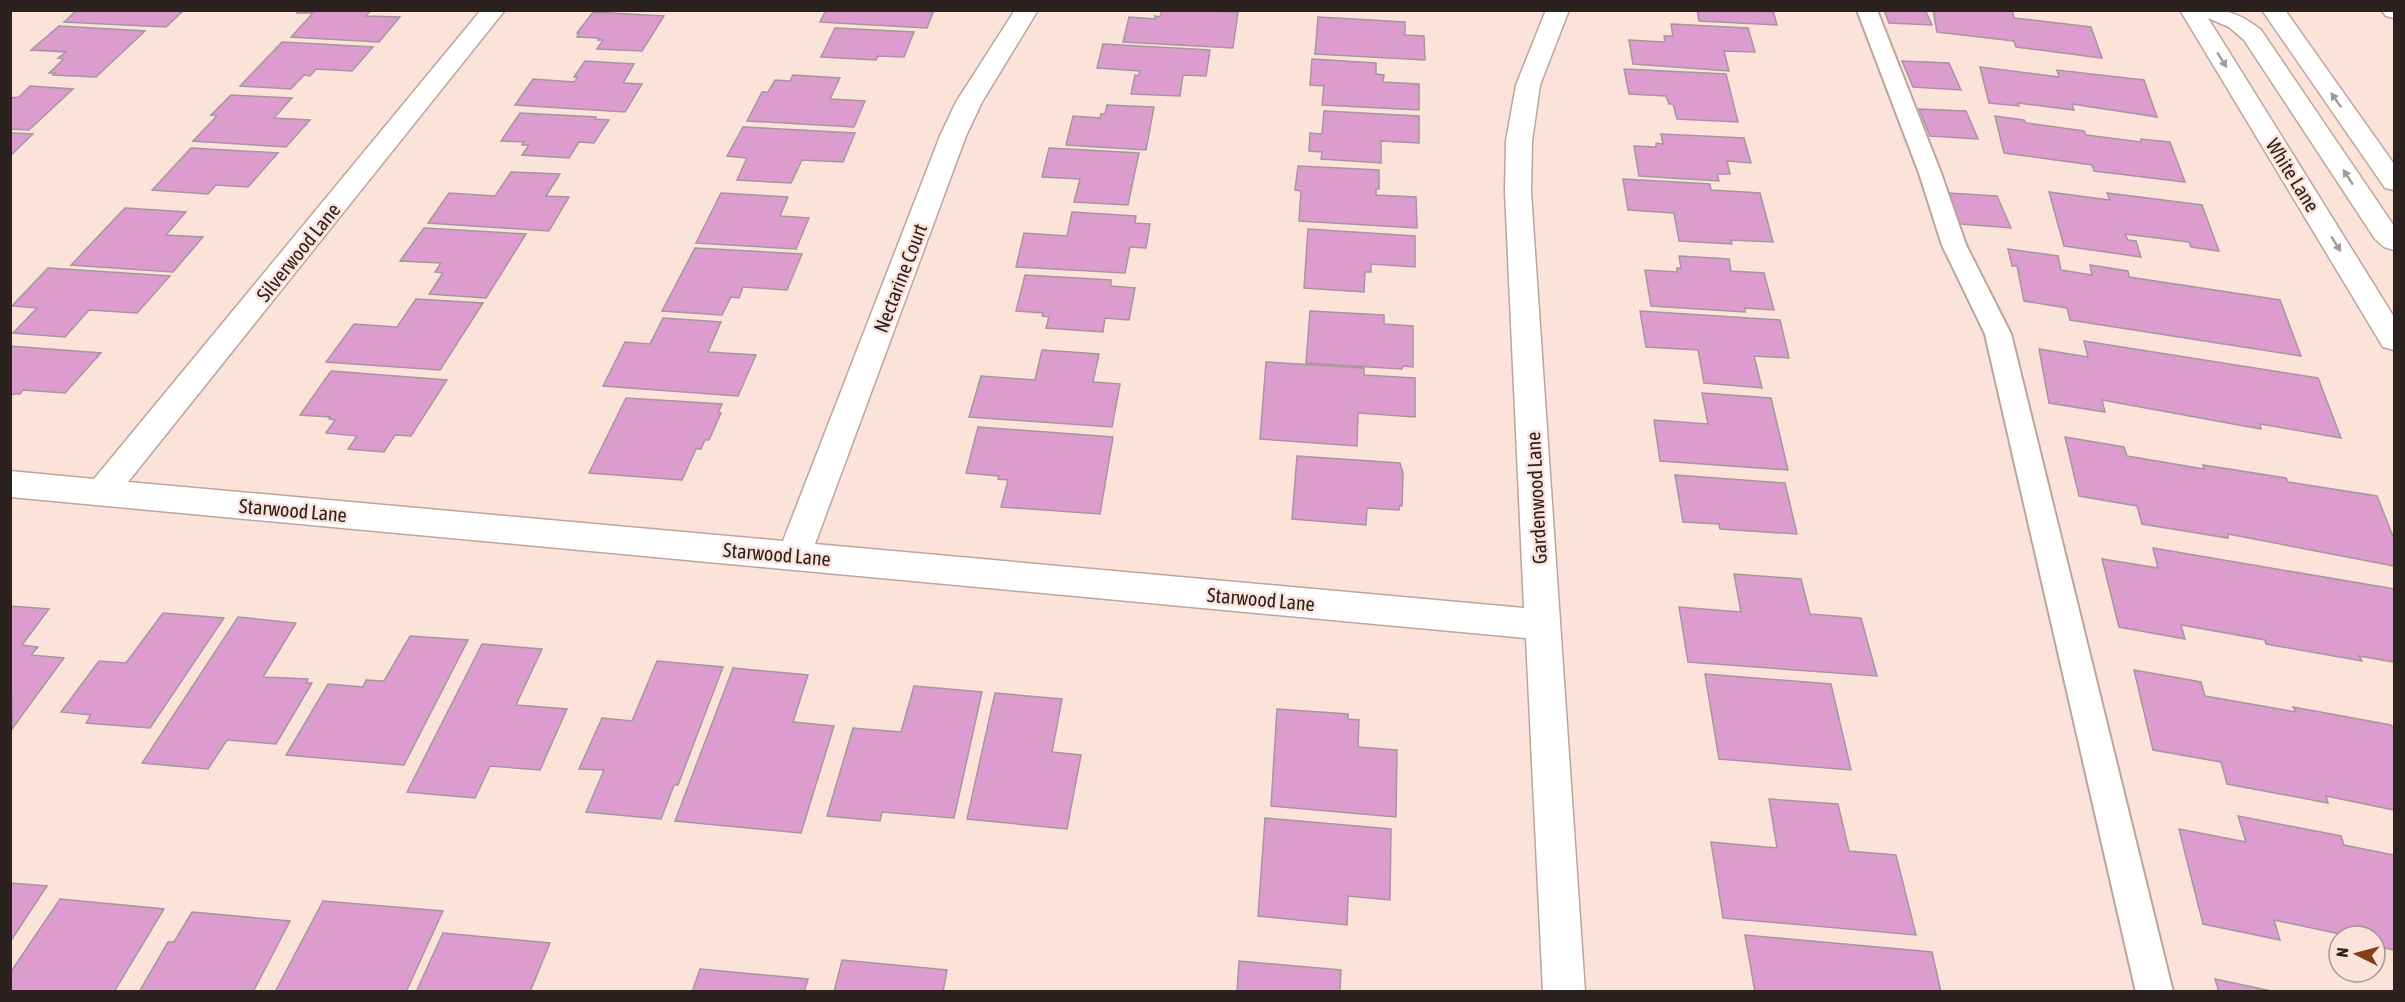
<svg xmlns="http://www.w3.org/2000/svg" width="2405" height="1002" viewBox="0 0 2405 1002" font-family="'Asap Condensed',sans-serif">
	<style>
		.building { fill: #dc9dce; stroke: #a795a2; stroke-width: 1.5 }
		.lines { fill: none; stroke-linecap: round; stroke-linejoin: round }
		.service-casing { stroke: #bca59d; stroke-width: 4 }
		.minor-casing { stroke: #bca59d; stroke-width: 3 }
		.secondary-casing { stroke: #bca59d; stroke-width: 3 }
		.service { fill: #fff; fill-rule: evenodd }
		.minor { fill: #fff; fill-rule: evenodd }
		.secondary { fill: #fff; fill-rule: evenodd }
		.oneway { fill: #a09c9a }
		.labels { text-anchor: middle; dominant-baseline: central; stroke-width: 5; stroke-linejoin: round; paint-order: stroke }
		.street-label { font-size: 20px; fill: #2b221f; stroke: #fbe3da }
	</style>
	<rect width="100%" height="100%" fill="#fbe3da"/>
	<g class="building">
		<polygon points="77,10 184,10 166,27 64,22"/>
		<polygon points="299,10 371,10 366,16 400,17 379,42 291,37 313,13 297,13"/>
		<polygon points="826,10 934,10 927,28 820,22"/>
		<polygon points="1162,10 1238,12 1233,48 1123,42 1129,17 1155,19 1155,16 1160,17"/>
		<polygon points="1697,10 1773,10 1777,25 1699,21"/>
		<polygon points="1884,10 1925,10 1932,25 1889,23"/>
		<polygon points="1933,10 2012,10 2014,18 2091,27 2102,58 2016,47 2014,41 1937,32"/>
		<polygon points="593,12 664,16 642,51 597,49 603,40 598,40 599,38 577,37 579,33 577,33"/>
		<polygon points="1318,17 1405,22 1405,35 1424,36 1425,60 1315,54"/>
		<polygon points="1671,24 1748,28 1755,52 1724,51 1729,71 1633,64 1629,40 1665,42 1664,36 1673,36"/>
		<polygon points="59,26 145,31 96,77 53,75 55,73 49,73 64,59 58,58 66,52 31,50"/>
		<polygon points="835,28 914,32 904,57 878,56 876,60 821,57"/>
		<polygon points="282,42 373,47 352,71 316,69 310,76 304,75 291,89 240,86"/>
		<polygon points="1103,44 1210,50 1206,76 1183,75 1180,96 1131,94 1135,75 1138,76 1140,71 1097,68"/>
		<polygon points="1312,59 1376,63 1376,74 1384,75 1383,82 1419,84 1419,110 1322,105 1324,86 1310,85"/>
		<polygon points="585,61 634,64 623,83 642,84 625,112 515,105 533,79 574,82 578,77 574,77"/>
		<polygon points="1902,61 1949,63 1961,90 1913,87"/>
		<polygon points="1980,67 2059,77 2057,70 2144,80 2157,117 2072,104 2074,110 2018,103 2019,106 1989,103"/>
		<polygon points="1624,69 1726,74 1738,122 1677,119 1673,104 1669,104 1666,96 1629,94"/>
		<polygon points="793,75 840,78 830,99 865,101 854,127 747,121 762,92 768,92 775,80 790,81"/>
		<polygon points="30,86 73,89 29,130 10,129 10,98 19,97"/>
		<polygon points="231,95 292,98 274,118 310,120 286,147 193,141 217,116 211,115"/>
		<polygon points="1107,105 1154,107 1146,150 1066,145 1073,116 1100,118 1101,114 1105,114"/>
		<polygon points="1919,109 1966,111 1978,139 1930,136"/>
		<polygon points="1324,111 1419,116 1419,143 1381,141 1381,163 1321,159 1322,152 1309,151 1310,133 1322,134"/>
		<polygon points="520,113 596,117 595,119 609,120 594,143 579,142 569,158 522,155 529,145 522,145 524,142 501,141"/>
		<polygon points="1995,116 2024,120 2026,123 2084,131 2086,135 2141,142 2141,139 2170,142 2185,182 2094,171 2092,165 2004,153"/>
		<polygon points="743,127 855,133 843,162 802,160 791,183 737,180 747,158 727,156"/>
		<polygon points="10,133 33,134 10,156"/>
		<polygon points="1661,134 1744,138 1751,163 1727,161 1730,174 1717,174 1719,181 1639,176 1634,146 1656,147 1656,143 1663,144"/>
		<polygon points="191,148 278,153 248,187 216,185 208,194 152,190"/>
		<polygon points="1049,148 1139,153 1128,205 1074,202 1080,179 1042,177"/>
		<polygon points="1298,166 1379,170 1379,189 1376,189 1376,195 1416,197 1417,228 1299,221 1301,191 1295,190"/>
		<polygon points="511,172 560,174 546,196 569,197 549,231 428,223 449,193 495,196"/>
		<polygon points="1623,179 1710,184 1711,190 1760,193 1773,242 1731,240 1732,244 1679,241 1674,213 1628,210"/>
		<polygon points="2049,192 2110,200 2107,193 2202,205 2219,251 2191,247 2189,242 2125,234 2128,240 2136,241 2141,257 2064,246"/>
		<polygon points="721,193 788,197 780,216 809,218 796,249 696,243"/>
		<polygon points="1948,193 1997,196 2011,228 1960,224"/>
		<polygon points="125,208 186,212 166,235 203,237 173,272 71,265"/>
		<polygon points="1072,212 1136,216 1135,223 1150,224 1146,248 1130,247 1125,273 1016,267 1024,233 1067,236"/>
		<polygon points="424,228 526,234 486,298 429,294 443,273 435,272 441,263 400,261"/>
		<polygon points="1308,229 1415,236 1415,267 1371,264 1371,272 1365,272 1364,292 1304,288"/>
		<polygon points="695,248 802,254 787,290 743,287 739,298 731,297 722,315 662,311"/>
		<polygon points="2008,249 2058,256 2061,270 2092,275 2090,265 2128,271 2129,277 2280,300 2301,356 2070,320 2067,308 2024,301 2017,266 2012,266"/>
		<polygon points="1679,256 1729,259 1731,271 1764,273 1774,310 1745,308 1745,312 1651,306 1645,270 1677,272 1677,268 1681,268"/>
		<polygon points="48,268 170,276 137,313 89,310 65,337 13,333 37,308 12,306"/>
		<polygon points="1025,275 1111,280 1111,286 1135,288 1129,320 1105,318 1103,332 1046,328 1049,317 1042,316 1043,313 1016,311"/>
		<polygon points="416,299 483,303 440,370 326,362 354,324 397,327"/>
		<polygon points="1310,311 1384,315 1384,324 1413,326 1413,367 1403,366 1402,369 1306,363"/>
		<polygon points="1640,311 1780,320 1789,358 1754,356 1762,388 1704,383 1698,350 1646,347"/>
		<polygon points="663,318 721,322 708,352 756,355 738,396 603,386 625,342 650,344"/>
		<polygon points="2084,341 2318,378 2341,438 2260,424 2261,429 2102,400 2105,412 2049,403 2039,349 2088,357"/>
		<polygon points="10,346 101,353 65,393 23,390 20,394 13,394 10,397"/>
		<polygon points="1042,350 1099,354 1093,382 1120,384 1112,427 969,417 981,376 1035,380"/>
		<polygon points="1266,362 1364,368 1364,375 1415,378 1415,417 1358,413 1357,446 1260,439"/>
		<polygon points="331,371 447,380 411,436 395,435 384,452 348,449 357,436 326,433 335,420 329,419 330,417 300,415"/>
		<polygon points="1702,393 1771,398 1788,470 1660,461 1654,420 1708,424"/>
		<polygon points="626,398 722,404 718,413 721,413 709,440 705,440 701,449 696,449 682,480 589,473"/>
		<polygon points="978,427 1113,437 1100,514 1001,507 1008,480 998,479 999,476 966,473"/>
		<polygon points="2065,437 2124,447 2127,456 2204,469 2203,465 2286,478 2288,482 2377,496 2394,539 2394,566 2228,534 2228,538 2142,524 2137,506 2079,496"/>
		<polygon points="1297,456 1400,463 1403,473 1402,506 1400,505 1399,510 1367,508 1366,525 1292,519"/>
		<polygon points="1675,475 1785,483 1797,534 1720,529 1719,524 1683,522"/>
		<polygon points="2153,548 2394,589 2394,662 2359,656 2362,661 2266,644 2265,640 2181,625 2185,639 2119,627 2102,559 2158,568"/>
		<polygon points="1734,574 1801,579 1810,614 1861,618 1877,676 1688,662 1679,607 1741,612"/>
		<polygon points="10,606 49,609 22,645 38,647 31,655 64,658 12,729"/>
		<polygon points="163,613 224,618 150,728 86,723 91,715 61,712 99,661 126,663"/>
		<polygon points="238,617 296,623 263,677 308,679 306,683 312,683 276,744 227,740 208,769 142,763"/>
		<polygon points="410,636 468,640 404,765 286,755 328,684 363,687 366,680 384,681"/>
		<polygon points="482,644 542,649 516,705 567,709 540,770 490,766 475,798 407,792"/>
		<polygon points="657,661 723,667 678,785 674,785 661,819 586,812 604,770 579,769 602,718 632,721"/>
		<polygon points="733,668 808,675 793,722 834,726 801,833 675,821"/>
		<polygon points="2134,670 2201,682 2205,696 2296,712 2293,707 2391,725 2394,730 2394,810 2326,796 2328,803 2227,784 2221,762 2153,750"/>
		<polygon points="1705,674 1831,684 1851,770 1719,759"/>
		<polygon points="914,686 982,692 954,818 882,812 880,821 827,816 853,728 901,732"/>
		<polygon points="995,693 1062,699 1052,752 1081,755 1067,829 967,819"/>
		<polygon points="1277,709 1348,714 1348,719 1359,720 1358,747 1397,750 1396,817 1271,806"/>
		<polygon points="1769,799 1838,804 1849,851 1896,855 1916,935 1723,918 1711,842 1777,848"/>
		<polygon points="2238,816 2341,836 2344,845 2394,855 2394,950 2375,946 2375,936 2349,936 2274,920 2280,940 2203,924 2179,829 2246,842"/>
		<polygon points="1265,818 1391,829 1390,900 1348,896 1347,925 1258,916"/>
		<polygon points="10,883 47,886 10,942"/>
		<polygon points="60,899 164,909 114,992 10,992 10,973"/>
		<polygon points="323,901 443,911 406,992 275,992"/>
		<polygon points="192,912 290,921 253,992 139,992 168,942 174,942"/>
		<polygon points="443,933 550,943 530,992 416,992"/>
		<polygon points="1745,935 1932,952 1941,992 1755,992"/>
		<polygon points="842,960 947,970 943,992 834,992"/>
		<polygon points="1239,961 1341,970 1340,992 1237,992"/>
		<polygon points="700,969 808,979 804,992 692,992"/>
		<polygon points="2215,979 2276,992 2219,992"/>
	</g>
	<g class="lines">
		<g class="service-casing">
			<polygon id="service" points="1857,10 1877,10 1941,173 1966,245 2011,334 2173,992 2136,992 1985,334 1942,245 1919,173"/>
		</g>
		<g class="minor-casing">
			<g id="minor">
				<polygon points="481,10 505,10 128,482 783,541 940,136 956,102 1015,10 1038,10 982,102 966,136 815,544 1524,608 1505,192 1506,141 1516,85 1546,10 1569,10 1540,85 1532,141 1531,192 1585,992 1543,992 1526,638 10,497 10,471 94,479"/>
				<polygon points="2394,10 2394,18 2386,16 2382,11"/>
			</g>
		</g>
		<g class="secondary-casing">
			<g id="secondary">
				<path d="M2180,10c37,0 51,-4 81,20l133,196v24l-10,-3 -9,-8 -131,-199 -15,-13 -21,-9 186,299v33l-11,-3z"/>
				<polygon points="2262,10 2285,10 2394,164 2394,190 2385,188"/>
			</g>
		</g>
		<use href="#service" class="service"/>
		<use href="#minor" class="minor"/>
		<use href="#secondary" class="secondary"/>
	</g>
	<defs><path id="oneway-solid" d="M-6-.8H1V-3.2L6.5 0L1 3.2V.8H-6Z" transform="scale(1.5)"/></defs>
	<g class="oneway">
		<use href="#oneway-solid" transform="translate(2222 60) rotate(58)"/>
		<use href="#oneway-solid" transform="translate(2336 100) rotate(-125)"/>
		<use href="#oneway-solid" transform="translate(2348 177) rotate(-123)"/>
		<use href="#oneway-solid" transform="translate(2336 244) rotate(58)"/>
	</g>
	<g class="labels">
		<g class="street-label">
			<text transform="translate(2293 175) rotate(58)">White Lane</text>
			<text transform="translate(298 252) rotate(-51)">Silverwood Lane</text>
			<text transform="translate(900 278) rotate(-69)">Nectarine Court</text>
			<text transform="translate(1536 498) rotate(-93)">Gardenwood Lane</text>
			<text transform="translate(293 510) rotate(5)">Starwood Lane</text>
			<text transform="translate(777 554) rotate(5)">Starwood Lane</text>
			<text transform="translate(1261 599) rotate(5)">Starwood Lane</text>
		</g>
	</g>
	<rect width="2405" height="1002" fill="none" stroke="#2b221f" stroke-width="24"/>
	<g transform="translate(2357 954) rotate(276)"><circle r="28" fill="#fbe3da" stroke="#a8968f" stroke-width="1.5"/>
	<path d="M0-4.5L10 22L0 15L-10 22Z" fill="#863f1d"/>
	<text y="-9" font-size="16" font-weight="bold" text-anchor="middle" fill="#2b221f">N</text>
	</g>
</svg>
